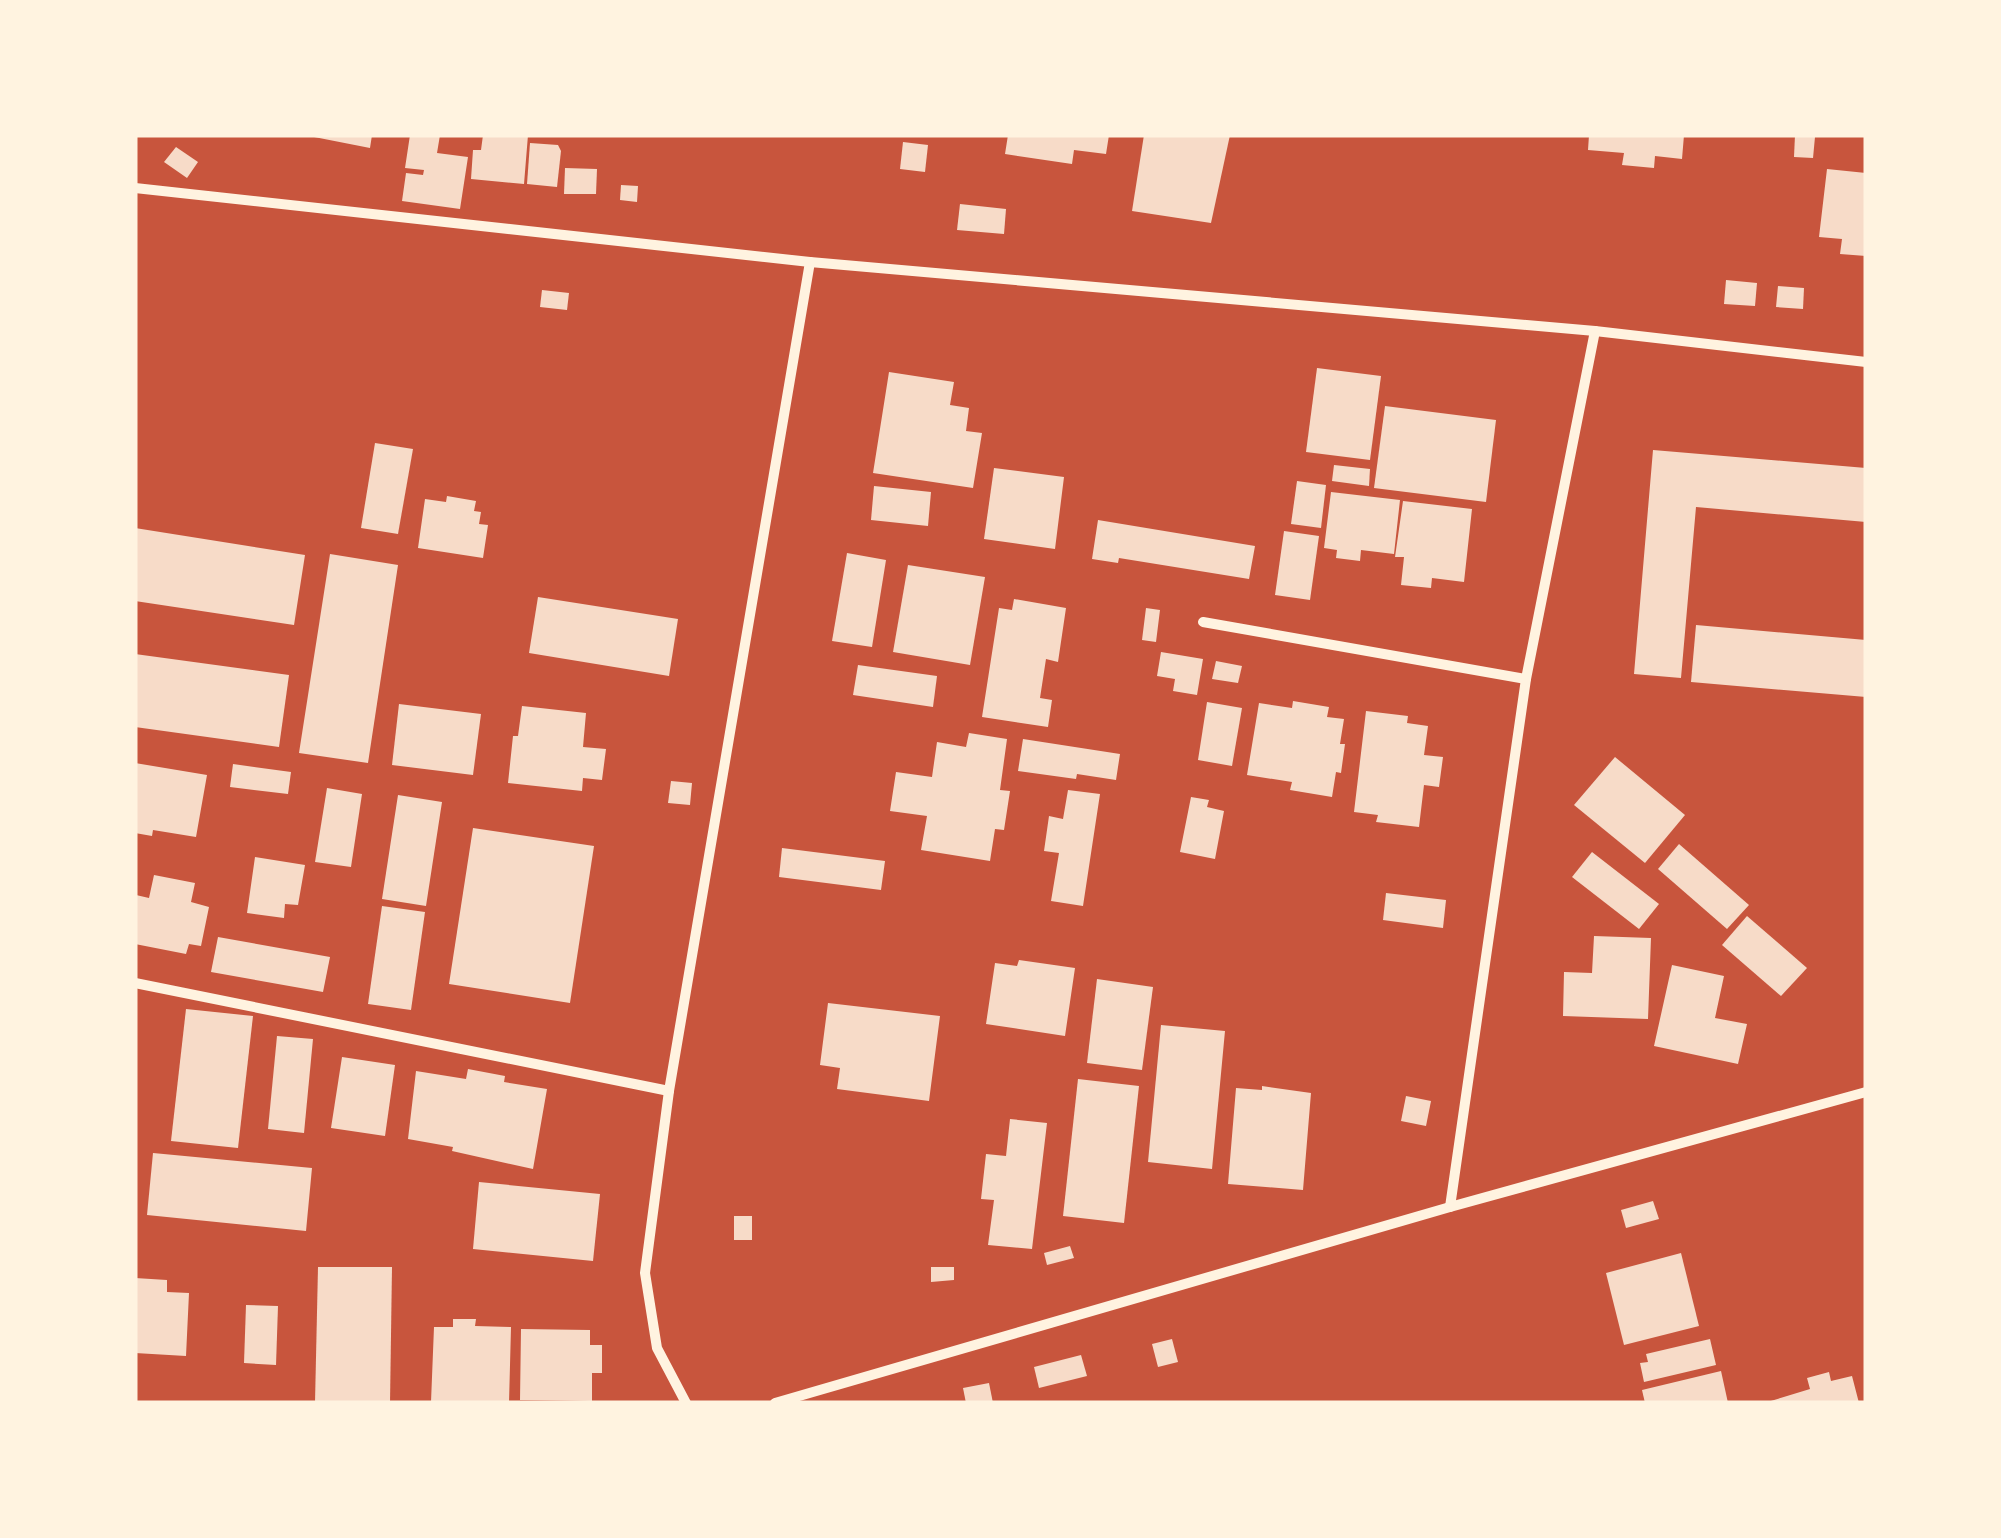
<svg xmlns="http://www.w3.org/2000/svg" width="2001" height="1538" viewBox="0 0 2001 1538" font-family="Manrope,sans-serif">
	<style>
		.building { fill: #f7dbc8 }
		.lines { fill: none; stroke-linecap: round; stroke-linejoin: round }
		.minor { stroke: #fff3e0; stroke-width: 10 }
	</style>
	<rect width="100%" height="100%" fill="#c8553d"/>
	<g class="building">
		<polygon points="304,135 372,135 370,148"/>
		<polygon points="410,135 440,135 437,153 468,157 460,209 402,201 406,173 423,175 424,170 405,168"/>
		<polygon points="483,135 528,135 524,184 471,179 473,150 481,150"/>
		<polygon points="1008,135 1109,135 1106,154 1074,150 1072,164 1005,154"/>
		<polygon points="1144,135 1230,135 1211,223 1132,211"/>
		<polygon points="1589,135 1684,135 1682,159 1655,156 1654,168 1622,165 1624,153 1588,150"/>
		<polygon points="1795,135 1815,137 1813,158 1794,157"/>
		<polygon points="903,142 928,145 925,172 900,169"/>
		<polygon points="530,143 558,145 561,151 557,187 527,184"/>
		<polygon points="176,147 198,162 187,178 164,162"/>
		<polygon points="565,168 597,169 596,194 564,194"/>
		<polygon points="1827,169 1866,173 1866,256 1840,254 1842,239 1819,237"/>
		<polygon points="621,185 638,186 637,202 620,200"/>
		<polygon points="960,204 1006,209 1004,234 957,230"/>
		<polygon points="1726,280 1757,283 1755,306 1724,304"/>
		<polygon points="1778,286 1804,288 1803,309 1776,307"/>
		<polygon points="542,290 569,293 567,310 540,307"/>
		<polygon points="1317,368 1381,376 1370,460 1306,452"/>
		<polygon points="889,372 954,382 950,405 969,408 966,431 982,433 973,488 873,473"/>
		<polygon points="1385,406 1496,420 1486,502 1374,488"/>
		<polygon points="375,443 413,449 398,534 361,528"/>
		<polygon points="1653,450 1866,468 1866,522 1696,507 1681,678 1634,674"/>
		<polygon points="1334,465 1370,469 1369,486 1332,481"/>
		<polygon points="994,468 1064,477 1055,549 984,539"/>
		<polygon points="1297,481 1326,485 1321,528 1291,524"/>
		<polygon points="874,486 931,492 928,526 871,520"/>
		<polygon points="1331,492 1400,500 1394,554 1361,550 1360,561 1336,558 1337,550 1324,548"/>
		<polygon points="447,496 476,501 474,511 481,512 479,524 488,525 483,558 418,548 425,499 446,502"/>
		<polygon points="1403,501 1472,509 1464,582 1432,578 1431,588 1401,585 1404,557 1395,557"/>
		<polygon points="1098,520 1255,546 1249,579 1119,558 1118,563 1092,559"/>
		<polygon points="135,528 305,555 294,625 135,601"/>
		<polygon points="1284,531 1319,536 1310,600 1275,595"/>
		<polygon points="847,553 886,560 872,647 832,641"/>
		<polygon points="330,554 398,565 368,763 299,753"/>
		<polygon points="908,565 985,577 970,665 893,652"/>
		<polygon points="538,597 678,619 669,676 529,653"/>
		<polygon points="1014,599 1066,608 1058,662 1046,659 1040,698 1052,700 1048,727 982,717 999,608 1012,610"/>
		<polygon points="1146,608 1160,610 1156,642 1142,640"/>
		<polygon points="1696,625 1866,640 1866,697 1691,682"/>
		<polygon points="1161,652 1203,659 1197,695 1173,691 1175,679 1157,676"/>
		<polygon points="135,654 289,675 279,747 135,727"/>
		<polygon points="1216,661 1242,666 1238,683 1212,679"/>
		<polygon points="858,665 937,676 933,707 853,695"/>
		<polygon points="1293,701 1329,707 1327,717 1344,719 1340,744 1345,744 1341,773 1336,772 1332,797 1290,790 1292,782 1247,775 1259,703 1292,708"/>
		<polygon points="1207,702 1242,708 1232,766 1198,760"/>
		<polygon points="399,704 481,714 473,775 392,765"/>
		<polygon points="522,706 586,713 583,747 606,749 602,780 583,778 582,791 508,783 513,736 518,736"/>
		<polygon points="1366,711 1408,716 1407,723 1428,726 1424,755 1443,757 1439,787 1424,785 1419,827 1376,822 1378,815 1354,812"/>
		<polygon points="969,733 1007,739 1000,790 1010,791 1004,830 995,829 990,861 921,850 927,816 890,811 896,772 932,777 937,742 966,747"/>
		<polygon points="1023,739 1120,754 1116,780 1077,774 1076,779 1018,771"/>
		<polygon points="1615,757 1685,815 1645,863 1574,805"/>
		<polygon points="135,763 207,775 196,837 153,830 152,836 135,833"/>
		<polygon points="233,764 291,772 288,794 230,787"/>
		<polygon points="671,781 692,783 690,805 668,803"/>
		<polygon points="327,788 362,794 351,867 315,862"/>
		<polygon points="1068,790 1100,794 1083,906 1051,901 1059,853 1044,851 1049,816 1063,819"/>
		<polygon points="398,795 442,802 426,906 382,899"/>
		<polygon points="1191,797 1209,800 1207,807 1224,811 1215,859 1180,852"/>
		<polygon points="473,828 594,846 570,1003 449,984"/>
		<polygon points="1679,844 1749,905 1727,929 1658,869"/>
		<polygon points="782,848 885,861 881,890 779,877"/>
		<polygon points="1592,852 1659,904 1639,929 1572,877"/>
		<polygon points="255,857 305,865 298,905 285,904 284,918 247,913"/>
		<polygon points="154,875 195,883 191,902 209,907 201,946 189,944 186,954 135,944 136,895 149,898"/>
		<polygon points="1386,893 1446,900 1443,928 1383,920"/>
		<polygon points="382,906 425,912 411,1010 368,1004"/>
		<polygon points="1747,916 1807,968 1781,996 1722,945"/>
		<polygon points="1594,936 1651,938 1648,1019 1563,1016 1564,972 1592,973"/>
		<polygon points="218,937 330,957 323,992 211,972"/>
		<polygon points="1019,960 1075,968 1065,1036 986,1024 995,963 1017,966"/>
		<polygon points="1672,965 1724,976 1715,1018 1747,1024 1738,1064 1654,1046"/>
		<polygon points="1097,979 1153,987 1142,1070 1087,1063"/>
		<polygon points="828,1003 940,1016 929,1101 837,1089 840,1068 820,1065"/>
		<polygon points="186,1009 253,1016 238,1148 171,1141"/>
		<polygon points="1161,1025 1225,1031 1212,1169 1148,1162"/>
		<polygon points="277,1036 313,1039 304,1133 268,1129"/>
		<polygon points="342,1057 395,1065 385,1136 331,1128"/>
		<polygon points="468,1069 505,1076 504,1082 547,1089 533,1169 452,1151 453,1147 408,1139 416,1071 466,1079"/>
		<polygon points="1078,1079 1139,1086 1124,1223 1063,1216"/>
		<polygon points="1262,1086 1311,1093 1303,1190 1228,1184 1236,1088 1262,1090"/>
		<polygon points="1406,1096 1431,1101 1426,1126 1401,1121"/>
		<polygon points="1010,1119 1047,1123 1032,1249 988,1245 994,1200 981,1199 986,1154 1006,1156"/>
		<polygon points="153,1153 312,1168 306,1231 147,1215"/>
		<polygon points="479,1182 600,1194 593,1261 473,1249"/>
		<polygon points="1653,1201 1659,1219 1626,1228 1621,1210"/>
		<rect x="734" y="1216" width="18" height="24"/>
		<polygon points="1070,1246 1074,1258 1047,1265 1044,1253"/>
		<polygon points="1681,1253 1699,1326 1624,1345 1606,1273"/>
		<polygon points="318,1267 392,1267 390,1403 315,1403"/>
		<polygon points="931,1267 954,1267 954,1280 931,1282"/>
		<polygon points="135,1278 167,1280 167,1292 189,1293 186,1356 135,1353"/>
		<polygon points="246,1305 278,1306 276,1365 244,1363"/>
		<polygon points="453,1319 476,1319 475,1326 511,1327 509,1403 431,1402 434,1327 453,1327"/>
		<polygon points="521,1329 590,1330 590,1345 602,1345 602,1373 592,1373 592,1401 520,1400"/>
		<polygon points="1172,1339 1178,1362 1158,1367 1152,1344"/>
		<polygon points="1710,1339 1716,1365 1644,1382 1640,1363 1648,1362 1646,1354"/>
		<polygon points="1081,1355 1087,1376 1039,1388 1034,1367"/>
		<polygon points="1721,1371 1728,1403 1645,1403 1642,1390"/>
		<polygon points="1829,1372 1831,1381 1852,1376 1859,1403 1764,1403 1810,1389 1807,1378"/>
		<polygon points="989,1383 993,1403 966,1403 963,1388"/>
	</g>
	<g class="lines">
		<g class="minor">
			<polyline points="135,188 810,262 1595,331 1866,362"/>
			<polyline points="1203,622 1526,679"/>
			<polyline points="135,983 669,1091"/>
			<polyline points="1450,1207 1526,679 1595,331"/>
			<polyline points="686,1403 657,1348 645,1273 669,1091 810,262"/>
			<polyline points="775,1403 1450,1207 1866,1092"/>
		</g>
	</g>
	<rect width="2001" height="1538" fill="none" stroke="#fff3e0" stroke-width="275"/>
</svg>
